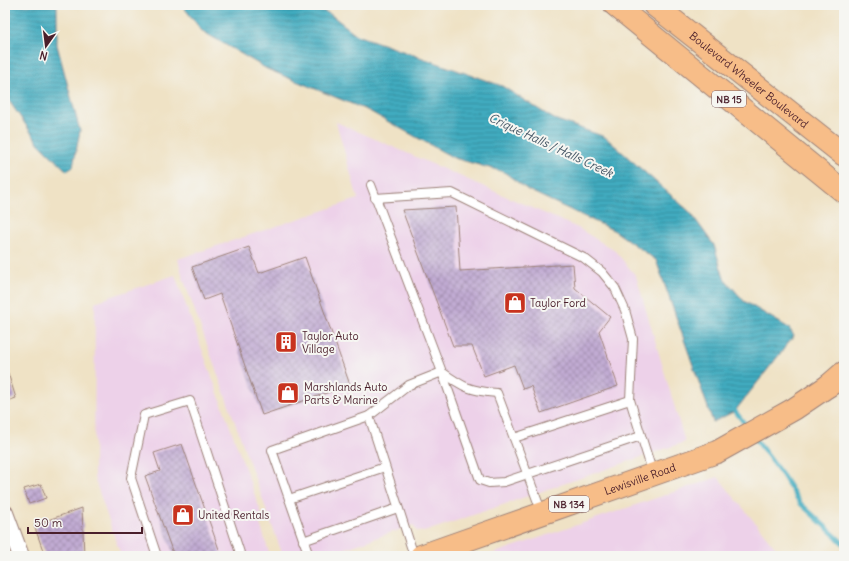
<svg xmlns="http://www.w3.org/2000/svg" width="849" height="561" viewBox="0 0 849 561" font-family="Delius,sans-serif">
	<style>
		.built { fill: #edd1e9 }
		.water { fill: url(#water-rules); stroke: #456575 }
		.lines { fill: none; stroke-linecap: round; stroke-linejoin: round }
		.stream { stroke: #40abbf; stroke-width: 4.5 }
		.building { fill: url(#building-cross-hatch) }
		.service-casing { stroke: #9c8078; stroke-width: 10 }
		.minor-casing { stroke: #9c8078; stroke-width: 18 }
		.primary-casing { stroke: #9c8078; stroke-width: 24 }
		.trunk-casing { stroke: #9c8078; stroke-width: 24 }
		.motorway-casing { stroke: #9c8078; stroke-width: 24 }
		.service { stroke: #fff; stroke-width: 8 }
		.minor { stroke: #fff; stroke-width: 16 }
		.primary { stroke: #f7bd88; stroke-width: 22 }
		.trunk { stroke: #f7bd88; stroke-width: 22 }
		.motorway { stroke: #f7bd88; stroke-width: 22 }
		.labels { text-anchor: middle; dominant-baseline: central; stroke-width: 4; stroke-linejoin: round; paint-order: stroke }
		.shield { fill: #f6f6f2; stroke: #7e6067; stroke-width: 1 }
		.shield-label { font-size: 10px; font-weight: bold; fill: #4a1f2b }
		.street-label { font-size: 11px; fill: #4a1f2b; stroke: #f6f6f2 }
		.poi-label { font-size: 11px; fill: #4a1f2b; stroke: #f6f6f2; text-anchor: start }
		.water-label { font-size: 12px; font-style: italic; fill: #465766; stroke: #f6f6f2 }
	</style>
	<defs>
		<pattern id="water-rules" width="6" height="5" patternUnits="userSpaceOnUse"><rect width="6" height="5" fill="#40abbf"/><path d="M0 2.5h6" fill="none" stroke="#388b9b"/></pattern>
		<pattern id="building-cross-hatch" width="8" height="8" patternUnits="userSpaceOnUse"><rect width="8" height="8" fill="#c1abd3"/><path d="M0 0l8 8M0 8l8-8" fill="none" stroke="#9f8bab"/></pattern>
	</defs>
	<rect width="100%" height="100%" fill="#f6f6f2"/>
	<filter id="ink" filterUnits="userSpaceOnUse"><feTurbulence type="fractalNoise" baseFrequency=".025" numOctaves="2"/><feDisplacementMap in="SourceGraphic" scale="8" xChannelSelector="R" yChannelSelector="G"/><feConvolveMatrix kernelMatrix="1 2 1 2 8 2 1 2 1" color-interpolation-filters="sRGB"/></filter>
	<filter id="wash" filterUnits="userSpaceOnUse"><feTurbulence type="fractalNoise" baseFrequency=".012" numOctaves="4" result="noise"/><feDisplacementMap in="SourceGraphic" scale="16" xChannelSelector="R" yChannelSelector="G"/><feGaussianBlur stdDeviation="0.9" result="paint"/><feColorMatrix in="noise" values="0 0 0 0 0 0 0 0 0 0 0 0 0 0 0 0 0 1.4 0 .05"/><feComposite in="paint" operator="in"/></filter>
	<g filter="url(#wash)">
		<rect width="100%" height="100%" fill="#efe2c5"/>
		<g class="built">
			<polygon points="336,122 578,228 615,251 636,276 685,442 424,532 417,531 413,525 324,556 283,556 183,278 178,259 358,199"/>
			<polygon points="175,275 262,515 258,517 270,556 121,556 94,477 95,302"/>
			<polygon points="718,477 782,556 486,556"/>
		</g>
		<g class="water">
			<polygon points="5,5 57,5 57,45 80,131 73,167 67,171 39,144 7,98 5,97"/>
			<polygon points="182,5 310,5 330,14 357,35 502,86 554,119 605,137 690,212 714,245 724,278 744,301 789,328 794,336 735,411 713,422 656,260 615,231 528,190 504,172 454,158 369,111 267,69 202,31"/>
		</g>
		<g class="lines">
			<g class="stream">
				<polyline points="733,405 735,411 748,428"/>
				<polyline points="754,437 783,476 800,503 844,544"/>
			</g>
		</g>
		<g id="blocks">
			<g class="building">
				<polygon points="456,207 460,271 573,264 575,288 610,317 599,331 618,386 541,413 531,386 523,389 514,365 484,376 472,346 453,346 402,210"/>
				<polygon points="249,247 259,273 305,257 350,385 262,415 220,294 204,300 192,267"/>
				<polygon points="5,373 8,373 16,398 5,402"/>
				<polygon points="182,444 221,555 218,556 174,556 145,476 160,471 154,453"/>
				<polygon points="41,484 46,498 29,504 24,489"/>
				<polygon points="82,508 84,555 88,554 89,556 45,556 34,525"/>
			</g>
		</g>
	</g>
	<g filter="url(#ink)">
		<use href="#blocks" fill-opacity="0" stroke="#9c8078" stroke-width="1"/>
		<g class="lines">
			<g class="service-casing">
				<g id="service">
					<path d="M371,185l71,187c21,15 28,19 55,21l45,120"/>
					<polyline points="375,198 452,193 584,258 602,272 615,288 625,310 633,339 630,400 653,474"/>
					<polyline points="369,416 409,385 442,372 480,480 489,483 504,482 641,436"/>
					<polyline points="514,438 630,400"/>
					<polyline points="289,499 385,467"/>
					<polyline points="303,541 398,508"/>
					<polyline points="157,556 131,478 144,415 190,401 241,556"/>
					<polyline points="309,556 272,450 369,416 414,556"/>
				</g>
			</g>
			<g class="minor-casing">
				<polyline id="minor" points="5,513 21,556"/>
			</g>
			<g class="primary-casing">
				<g id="primary">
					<path id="s1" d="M421,556l296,-104 77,-43 34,-23 15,-13"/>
				</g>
			</g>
			<g class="trunk-casing">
				<g id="trunk">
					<polyline points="615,5 844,192"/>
					<path id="s2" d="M654,5l190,150"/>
				</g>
			</g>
			<g class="motorway-casing">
				<polyline id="motorway" points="828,386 844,376"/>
			</g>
			<use href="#service" class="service"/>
			<use href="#minor" class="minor"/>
			<use href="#primary" class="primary"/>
			<use href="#trunk" class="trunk"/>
			<use href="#motorway" class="motorway"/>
		</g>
	</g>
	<defs>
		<g id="shop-square" transform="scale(1.15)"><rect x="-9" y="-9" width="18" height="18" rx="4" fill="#c8321e" stroke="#f6f6f2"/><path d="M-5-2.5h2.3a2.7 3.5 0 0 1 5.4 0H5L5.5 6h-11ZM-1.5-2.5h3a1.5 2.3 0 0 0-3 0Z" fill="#fff"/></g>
		<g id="building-square" transform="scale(1.15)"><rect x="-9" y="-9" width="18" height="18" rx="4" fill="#c8321e" stroke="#f6f6f2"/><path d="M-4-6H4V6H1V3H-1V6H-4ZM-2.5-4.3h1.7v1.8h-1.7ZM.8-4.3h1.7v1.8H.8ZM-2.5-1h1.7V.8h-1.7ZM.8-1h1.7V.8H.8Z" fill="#fff"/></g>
	</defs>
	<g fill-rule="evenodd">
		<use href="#shop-square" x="515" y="303"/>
		<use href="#building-square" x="286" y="342"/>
		<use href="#shop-square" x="288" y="393"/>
		<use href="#shop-square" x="183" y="515"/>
	</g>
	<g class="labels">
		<g class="shield">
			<rect x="712" y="91" width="34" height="16" rx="3"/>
			<rect x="549" y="496" width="40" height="16" rx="3"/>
		</g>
		<g class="shield-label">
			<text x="729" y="99">NB 15</text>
			<text x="569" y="504">NB 134</text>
		</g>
		<g class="street-label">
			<text stroke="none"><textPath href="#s2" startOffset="121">Boulevard Wheeler Boulevard</textPath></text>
			<text stroke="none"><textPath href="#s1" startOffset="232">Lewisville Road</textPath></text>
		</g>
		<g class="poi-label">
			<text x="530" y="303">Taylor Ford</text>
			<text x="302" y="336">Taylor Auto<tspan x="302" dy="13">Village</tspan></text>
			<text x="304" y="387">Marshlands Auto<tspan x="304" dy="13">Parts &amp; Marine</tspan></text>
			<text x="198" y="515">United Rentals</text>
		</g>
		<g class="water-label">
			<text transform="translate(551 145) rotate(25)">Crique Halls / Halls Creek</text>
		</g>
	</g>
	<rect width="849" height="561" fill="none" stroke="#f6f6f2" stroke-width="20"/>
	<g transform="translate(46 46) rotate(194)" stroke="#f6f6f2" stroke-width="3" paint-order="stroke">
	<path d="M0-3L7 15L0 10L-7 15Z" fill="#4a1f2b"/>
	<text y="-6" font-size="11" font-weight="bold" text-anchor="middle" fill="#4a1f2b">N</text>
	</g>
	<path d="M28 527v6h114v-6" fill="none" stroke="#4a1f2b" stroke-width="2"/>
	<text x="34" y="527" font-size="12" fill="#4a1f2b" stroke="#f6f6f2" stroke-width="3" paint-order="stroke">50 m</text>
</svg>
